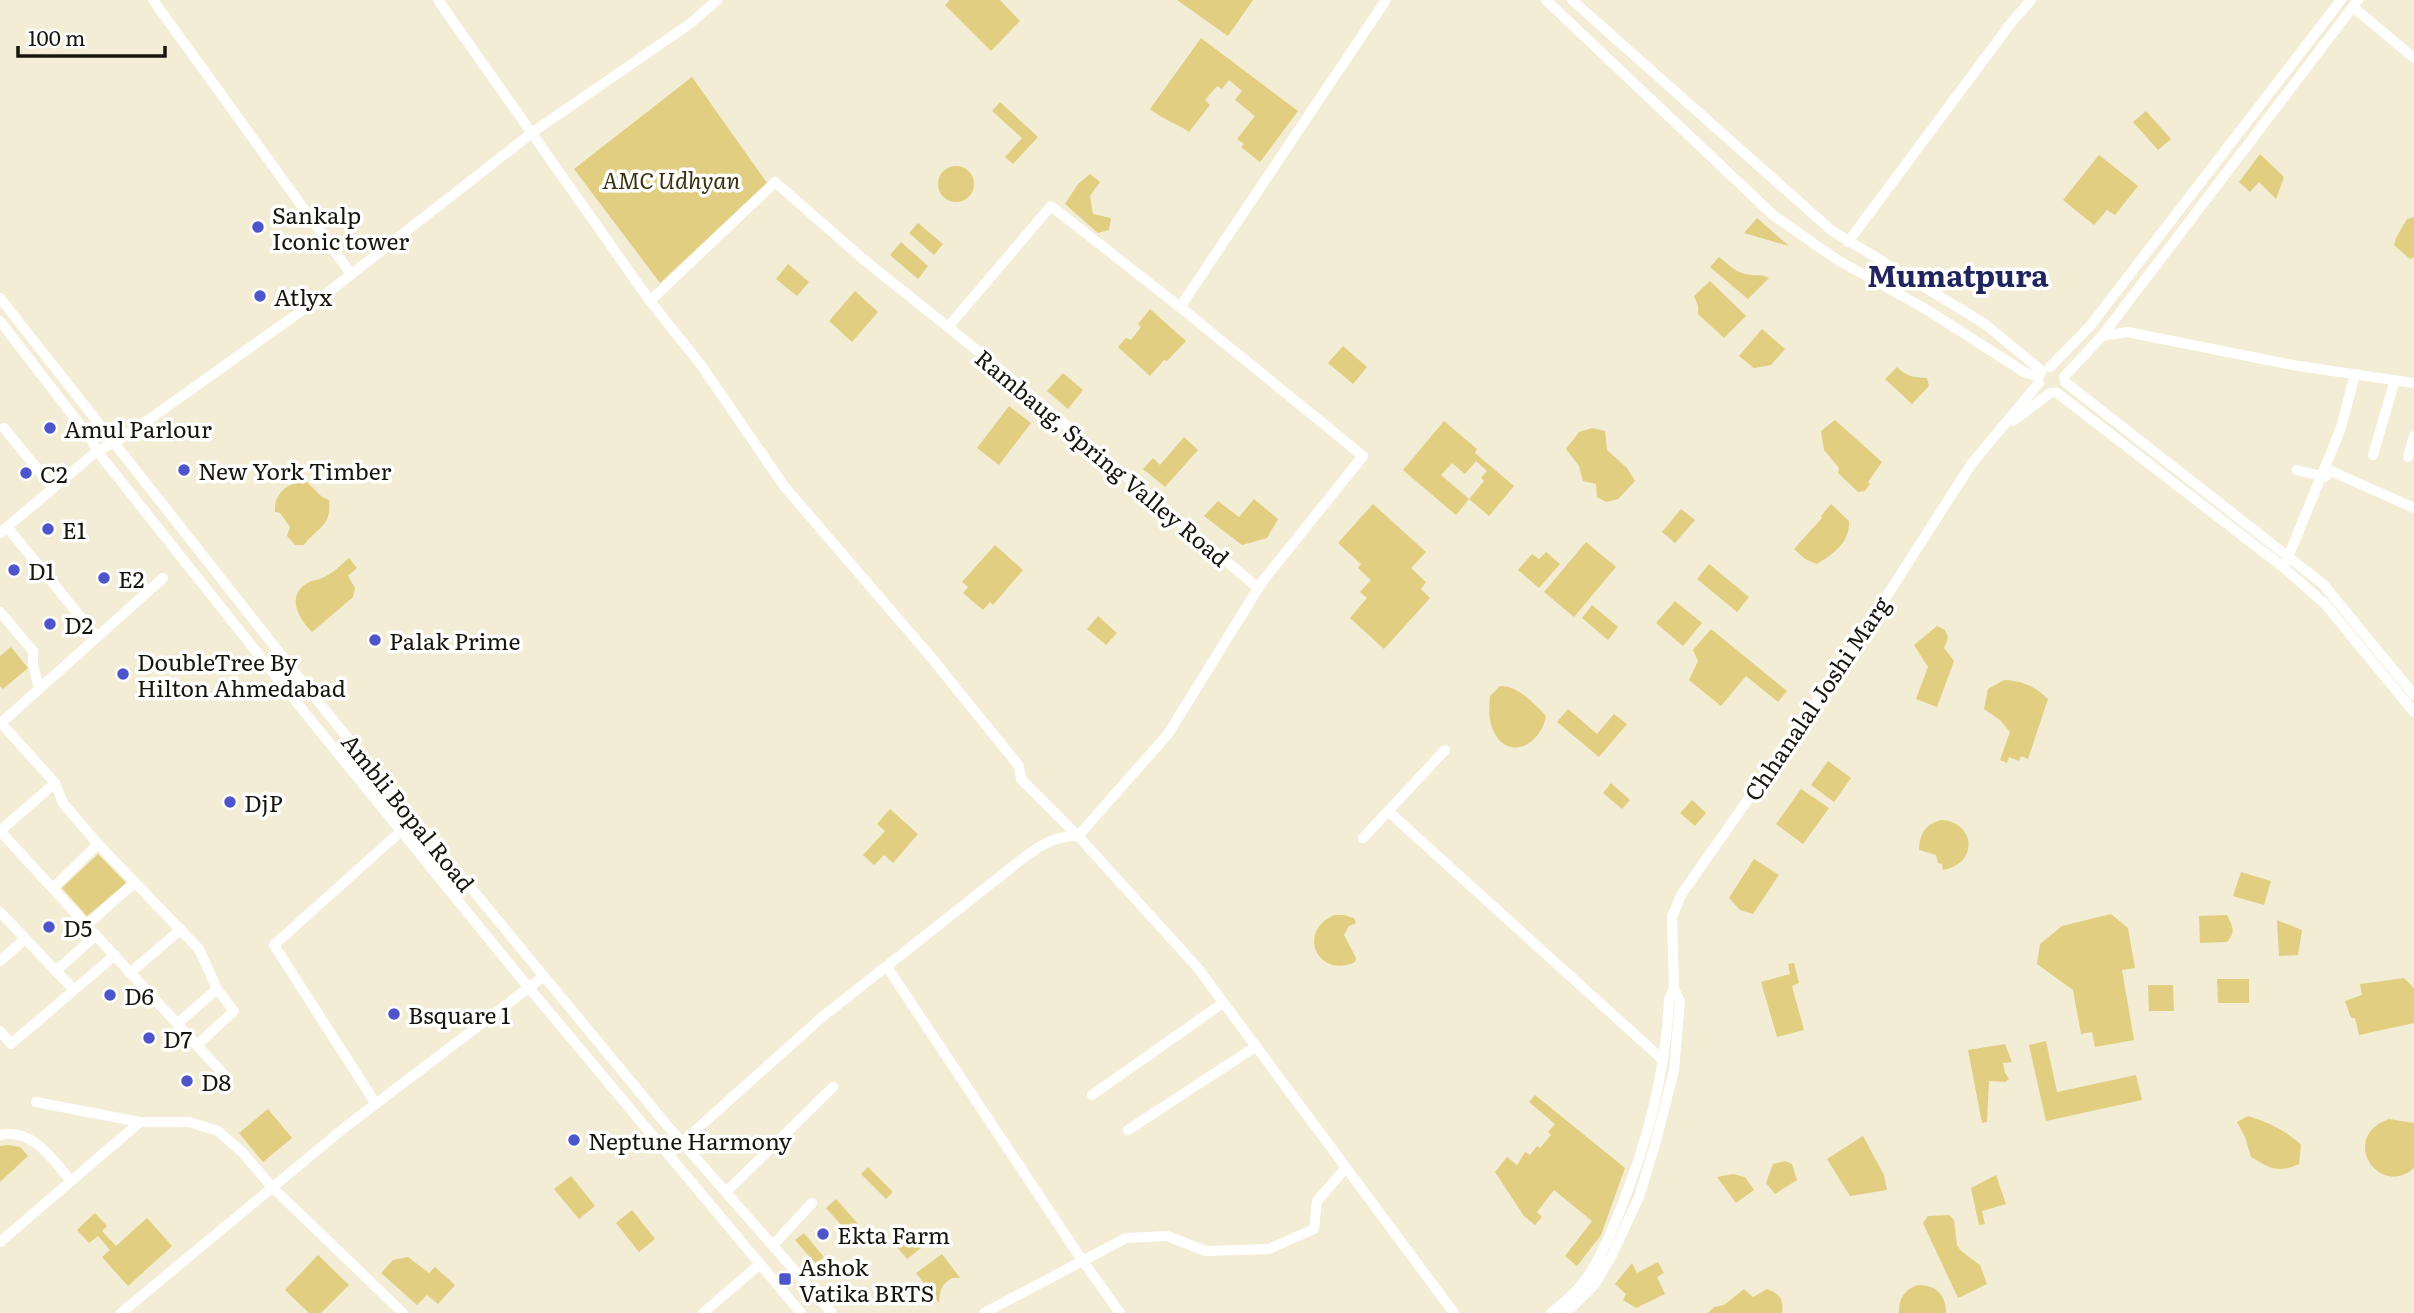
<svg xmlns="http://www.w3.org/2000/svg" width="2414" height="1313" viewBox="0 0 2414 1313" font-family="Literata,serif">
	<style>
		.green { fill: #e1ce81 }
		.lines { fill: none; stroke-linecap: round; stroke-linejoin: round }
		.minor { stroke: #fff; stroke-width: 10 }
		.poi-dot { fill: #4e54ca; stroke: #fff; stroke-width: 2.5 }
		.labels { text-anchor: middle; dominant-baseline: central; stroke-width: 7; stroke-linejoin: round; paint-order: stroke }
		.park-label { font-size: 23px; font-style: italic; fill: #39300c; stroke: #fff }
		.poi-label { font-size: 23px; fill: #17150d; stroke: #fff; text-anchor: start }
		.street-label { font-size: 23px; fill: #17150d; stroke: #fff }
		.district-label { font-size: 30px; font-weight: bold; fill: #21255e; stroke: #fff }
	</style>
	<rect width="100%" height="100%" fill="#f3edd5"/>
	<g class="green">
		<polygon points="950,0 1000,0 1020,21 991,51 945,5"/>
		<polygon points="1177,0 1253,0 1228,36"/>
		<path d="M1201,38l97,73 -38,51 -19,-15 3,-3 -7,-5 18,-23 -20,-16 7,-9 -13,-11 -7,9 -5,-3 -12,14 5,5 -21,27c-13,-9 -27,-13 -39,-23z"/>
		<polygon points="692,77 767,183 660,283 574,169"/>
		<polygon points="1000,102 1038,137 1013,164 1005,157 1022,138 992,111"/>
		<polygon points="2146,111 2171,139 2158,150 2133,122"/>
		<polygon points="2260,154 2284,177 2276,199 2259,182 2250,192 2239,182"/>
		<polygon points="2099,155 2138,186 2115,215 2107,210 2094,225 2063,200"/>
		<circle cx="956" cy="184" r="18"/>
		<polygon points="1090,174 1100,182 1090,196 1093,214 1111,218 1109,230 1098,233 1065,204 1078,184"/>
		<polygon points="2414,217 2414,257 2410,259 2394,245 2396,238 2407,219"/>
		<polygon points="1757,218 1789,246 1744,233"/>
		<polygon points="918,223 943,244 934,255 909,233"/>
		<polygon points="901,242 928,266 918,279 890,255"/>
		<path d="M1719,257c10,8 18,17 32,18 8,1 11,-1 18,3l-21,21 -38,-32z"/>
		<polygon points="788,264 809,282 797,296 776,279"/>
		<polygon points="1710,281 1746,316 1724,338 1698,314 1698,306 1694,296"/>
		<polygon points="855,291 878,312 852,342 829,321"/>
		<polygon points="1150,309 1186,341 1167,361 1164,360 1150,376 1118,347 1126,338 1131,340 1141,327 1138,324"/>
		<polygon points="1762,329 1785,349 1771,365 1754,368 1739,356"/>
		<polygon points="1343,346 1367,367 1353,384 1328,363"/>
		<path d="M1897,367c10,10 16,10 30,11l2,8 -17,18 -27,-25z"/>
		<polygon points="1063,373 1083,390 1068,409 1047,391"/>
		<polygon points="1009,406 1031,423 999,465 977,448"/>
		<polygon points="1835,420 1882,462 1868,482 1870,484 1865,491 1858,492 1838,473 1839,468 1824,450 1821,431"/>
		<polygon points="1444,421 1477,449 1475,453 1514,486 1489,516 1469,499 1484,481 1481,478 1487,471 1476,461 1465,474 1452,463 1441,475 1469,499 1456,515 1403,470"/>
		<polygon points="1592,428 1605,431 1607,450 1627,468 1635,481 1618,499 1606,502 1597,497 1596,484 1583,481 1579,466 1566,449 1579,432"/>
		<polygon points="1184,437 1198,450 1165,487 1143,469 1153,458 1160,465"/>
		<path d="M306,481l16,16 7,3c3,27 -12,27 -25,45h-9l-8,-9 3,-9 -10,-14 -5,-1c-1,-20 13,-29 31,-31z"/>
		<polygon points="1254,499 1278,519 1267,538 1242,545 1204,516 1218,501 1239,517"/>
		<polygon points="1373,504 1426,552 1411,568 1426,582 1421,589 1430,598 1384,649 1350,618 1367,598 1360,592 1371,580 1358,568 1361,564 1338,543"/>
		<path d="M1831,504l18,17c1,21 -15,33 -32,43l-12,-5 -11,-10 28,-31 -1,-2z"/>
		<polygon points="1681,509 1695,520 1675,543 1662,532"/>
		<polygon points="1586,542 1616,567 1574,617 1544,592"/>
		<polygon points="995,545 1023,570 993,605 990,602 983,610 963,593 968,587 962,582"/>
		<polygon points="1546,552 1560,564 1539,588 1518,570 1532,554 1539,559"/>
		<path d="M349,558l8,10 -9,8 7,12 -2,9 -41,35c-15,-15 -27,-39 -1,-51 3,-1 7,-1 11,-3 10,-4 19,-13 27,-20z"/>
		<polygon points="1709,564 1749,597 1737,612 1697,579"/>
		<polygon points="1675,601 1702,623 1683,646 1656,623"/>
		<polygon points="1592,605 1618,627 1608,640 1582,618"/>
		<polygon points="1098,616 1117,633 1106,645 1087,629"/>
		<polygon points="1937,626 1945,630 1948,638 1944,648 1954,661 1937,707 1916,699 1928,667 1914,645"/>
		<polygon points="1711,629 1787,691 1778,702 1746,676 1721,706 1689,680 1698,661 1693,650"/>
		<polygon points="11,647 28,668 3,689 0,686 0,656"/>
		<path d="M2004,680c18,1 31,6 44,19l-20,60 -7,-3 -2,5 -10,-4 -2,6 -7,-3 10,-28 -10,-12 -16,-11 4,-20z"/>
		<path d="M1500,686c17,-1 35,18 46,30 -4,26 -35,46 -51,18 -7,-12 -6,-25 -5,-38z"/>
		<polygon points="1568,709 1597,734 1614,714 1627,724 1599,757 1557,722"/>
		<polygon points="1828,761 1851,778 1834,802 1811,785"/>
		<polygon points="1611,783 1630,800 1622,809 1603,793"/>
		<polygon points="1801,789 1829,808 1803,844 1776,824"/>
		<polygon points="1692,800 1706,813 1695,826 1680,813"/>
		<polygon points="890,809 918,834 893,863 884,855 874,865 863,855 885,831 877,824"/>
		<path d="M1941,820c35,2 38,44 2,50l-1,-6 -4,-1 -2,-8 -17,-5c1,-16 5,-25 22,-30z"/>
		<polygon points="98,854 126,883 87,916 62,888"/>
		<polygon points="1754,859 1779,875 1753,914 1740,910 1729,898"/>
		<polygon points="2241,872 2271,881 2264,905 2233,896"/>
		<polygon points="2111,914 2128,928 2135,968 2122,970 2134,1040 2095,1047 2092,1032 2081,1034 2073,990 2037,964 2040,944 2062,926"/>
		<path d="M1334,915h10l10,3 2,5 -7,3 -5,9 12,23 -1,4c-37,17 -59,-30 -21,-47z"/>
		<path d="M2227,915c6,12 9,17 0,27l-27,1 -1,-27z"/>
		<polygon points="2277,920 2302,930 2298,955 2279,956"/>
		<polygon points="1794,963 1799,983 1792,986 1804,1030 1777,1037 1761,982 1790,974 1788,964"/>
		<polygon points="2404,978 2414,988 2414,1023 2359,1035 2355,1018 2351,1018 2345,1001 2362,995 2360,984"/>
		<polygon points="2217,979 2249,979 2249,1003 2218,1003"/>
		<polygon points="2148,985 2173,985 2174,1011 2149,1011"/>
		<polygon points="2046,1041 2057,1092 2136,1075 2142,1100 2046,1121 2029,1045"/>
		<polygon points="2005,1044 2012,1062 2003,1063 2005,1073 2009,1079 2005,1082 1989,1081 1987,1122 1982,1123 1968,1050"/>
		<polygon points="1535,1095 1625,1168 1601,1235 1577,1266 1565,1256 1592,1221 1554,1190 1537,1212 1542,1217 1535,1225 1524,1216 1495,1172 1507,1157 1517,1165 1525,1152 1530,1155 1537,1146 1540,1148 1551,1135 1548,1132 1555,1124 1529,1102"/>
		<polygon points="268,1109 292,1138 263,1162 239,1133"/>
		<path d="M2248,1116c22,7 37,14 53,29l-2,19c-21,10 -29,4 -48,-7l-6,-20 -8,-15z"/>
		<path d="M2389,1119l25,4v45c-35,31 -76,-31 -25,-49z"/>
		<polygon points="1863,1136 1884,1175 1887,1190 1850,1196 1827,1159"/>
		<polygon points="8,1145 20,1147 28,1156 0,1182 0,1146"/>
		<polygon points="1785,1161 1792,1164 1797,1180 1775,1194 1766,1183 1773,1164"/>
		<polygon points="868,1167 893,1192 886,1199 861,1174"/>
		<polygon points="1733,1174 1745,1177 1754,1190 1736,1203 1717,1177"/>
		<polygon points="1996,1175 2006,1204 1982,1211 1985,1224 1979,1225 1971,1188"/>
		<polygon points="571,1176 595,1206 579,1219 554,1189"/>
		<polygon points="836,1199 860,1226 850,1235 826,1208"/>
		<polygon points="632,1210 655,1239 639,1252 616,1223"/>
		<polygon points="95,1213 107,1226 102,1231 116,1246 147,1218 172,1246 128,1286 102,1257 110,1250 98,1236 89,1243 77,1230"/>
		<polygon points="1949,1215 1954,1220 1957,1245 1961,1251 1980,1265 1987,1284 1958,1298 1923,1223 1928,1216"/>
		<polygon points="905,1229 921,1248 907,1259 891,1240"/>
		<polygon points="804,1233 824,1257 816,1264 795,1240"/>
		<path d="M942,1254l18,24h-8c-11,7 -12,12 -13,25l-23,-30z"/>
		<polygon points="318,1255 349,1285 321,1313 309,1313 285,1290"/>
		<polygon points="408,1257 429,1273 435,1267 455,1285 438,1304 427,1295 417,1305 381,1273 393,1260"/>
		<polygon points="1658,1262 1664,1273 1657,1277 1665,1294 1636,1308 1623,1300 1626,1294 1615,1284 1632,1263 1637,1273"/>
		<path d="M1918,1285c18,0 28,10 28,28h-47c-1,-14 6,-24 19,-28z"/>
		<path d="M1744,1289l9,8 14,-8c13,5 17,10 15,24h-74l6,-6 10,-2z"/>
	</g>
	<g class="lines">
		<g class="minor">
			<polyline points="153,0 351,274"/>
			<polyline points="438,0 650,301 701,365 784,486 930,656 1019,766 1021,779 1078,836 1197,967 1454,1313"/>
			<polyline points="1546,0 1773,215 1836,259 1929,311 2024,372 2039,377"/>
			<polyline points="1572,0 1831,230 1985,324 2042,371"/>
			<polyline points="2353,7 2414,58"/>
			<polyline points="1848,242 2011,23 2031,0"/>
			<polyline points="0,298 312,694 391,791 665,1123 832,1313"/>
			<polyline points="650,301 775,182 863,259 988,359 1258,588"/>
			<polyline points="0,321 91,439 97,451 301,708 520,977 801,1313"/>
			<polyline points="948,327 1051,206 1180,307"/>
			<polyline points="2102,336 2127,332 2292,365 2414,383"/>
			<polyline points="2050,367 2090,326 2341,0"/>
			<polyline points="2064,377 2102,336 2358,0"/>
			<polyline points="2065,382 2323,584 2414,695"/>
			<polyline points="2056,392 2283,567 2325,604 2414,712"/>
			<polyline points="2013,421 2050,393"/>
			<polyline points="4,428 53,488"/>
			<polyline points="2373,455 2395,380"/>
			<polyline points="2408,457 2414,436"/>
			<polyline points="2297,470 2325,477 2331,471 2414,508"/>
			<polyline points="7,527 97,637"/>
			<polyline points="0,533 97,451 114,443 151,418 335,287 533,132 691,23 717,0"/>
			<polyline points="2286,562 2341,428 2355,374"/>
			<polyline points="0,612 33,651 33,664 39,689"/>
			<polyline points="1,723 55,783 63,803 98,844 199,949 217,989"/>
			<polyline points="0,724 163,578"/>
			<polyline points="1389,812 1663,1060"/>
			<polyline points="0,831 227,1078"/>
			<polyline points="0,831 55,783"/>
			<polyline points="1363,838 1445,750"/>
			<polyline points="53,888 98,844"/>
			<polyline points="0,912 73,989"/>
			<polyline points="87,925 135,882"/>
			<polyline points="0,961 25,939"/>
			<polyline points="887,967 1082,1260 1120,1313"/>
			<polyline points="56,971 96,935"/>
			<polyline points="130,973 181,929"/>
			<polyline points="177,1024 217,989 234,1011 197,1045"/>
			<polyline points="0,1031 11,1044 115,955"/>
			<polyline points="1092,1095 1223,1003"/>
			<polyline points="36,1102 140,1122 189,1122 218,1131 242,1152 272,1187 403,1313"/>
			<polyline points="376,1104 274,945 401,831"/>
			<polyline points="1128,1130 1255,1047"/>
			<path d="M0,1135c33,-7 52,24 71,46"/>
			<path d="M668,1155l153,-137 191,-151c20,-16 39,-32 66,-31l90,-102 94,-152 101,-126 -183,-149 206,-307"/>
			<polyline points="726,1192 833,1087"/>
			<polyline points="0,1242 140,1122"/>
			<polyline points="773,1245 812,1203"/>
			<polyline points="121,1313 344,1128 544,976"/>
			<polyline points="703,1313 760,1264"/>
			<polyline points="984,1313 1126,1238 1167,1236 1206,1251 1269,1249 1314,1229 1317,1201 1345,1169"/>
			<path d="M1551,1313c13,-10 25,-20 35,-34 14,-20 24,-44 33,-66 28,-69 47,-140 50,-214l5,-10 -2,-72 9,-22 162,-231 129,-201 67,-80"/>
			<polyline points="1566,1313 1595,1284 1612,1255 1639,1197 1656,1141 1674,1070 1680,1001 1674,989"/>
		</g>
	</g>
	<g class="poi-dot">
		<circle cx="258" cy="227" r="7"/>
		<circle cx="260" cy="296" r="7"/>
		<circle cx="50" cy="428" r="7"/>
		<circle cx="184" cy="470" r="7"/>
		<circle cx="26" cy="473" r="7"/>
		<circle cx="48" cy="529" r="7"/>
		<circle cx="14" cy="570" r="7"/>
		<circle cx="104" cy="578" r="7"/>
		<circle cx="50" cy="624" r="7"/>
		<circle cx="375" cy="640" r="7"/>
		<circle cx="123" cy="674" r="7"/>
		<circle cx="230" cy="802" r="7"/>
		<circle cx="49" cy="927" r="7"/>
		<circle cx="110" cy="995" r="7"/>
		<circle cx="394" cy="1014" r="7"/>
		<circle cx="149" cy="1038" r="7"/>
		<circle cx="187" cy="1081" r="7"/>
		<circle cx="574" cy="1140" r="7"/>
		<circle cx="823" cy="1234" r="7"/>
		<rect x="778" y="1272" width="14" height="14" rx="3.5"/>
	</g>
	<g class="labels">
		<g class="park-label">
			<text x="671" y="179">AMC Udhyan</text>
		</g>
		<g class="poi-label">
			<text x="272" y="214">Sankalp<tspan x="272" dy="26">Iconic tower</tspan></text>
			<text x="274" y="296">Atlyx</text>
			<text x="64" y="428">Amul Parlour</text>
			<text x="198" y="470">New York Timber</text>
			<text x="40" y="473">C2</text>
			<text x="62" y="529">E1</text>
			<text x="28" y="570">D1</text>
			<text x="118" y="578">E2</text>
			<text x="64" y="624">D2</text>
			<text x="389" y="640">Palak Prime</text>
			<text x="137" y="661">DoubleTree By<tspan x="137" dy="26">Hilton Ahmedabad</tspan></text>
			<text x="244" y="802">DjP</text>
			<text x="63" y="927">D5</text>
			<text x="124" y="995">D6</text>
			<text x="408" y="1014">Bsquare 1</text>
			<text x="163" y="1038">D7</text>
			<text x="201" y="1081">D8</text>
			<text x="588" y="1140">Neptune Harmony</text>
			<text x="837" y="1234">Ekta Farm</text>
			<text x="799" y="1266">Ashok<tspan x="799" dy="26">Vatika BRTS</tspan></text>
		</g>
		<g class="street-label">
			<text transform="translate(1103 457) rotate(40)">Rambaug, Spring Valley Road</text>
			<text transform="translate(1816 698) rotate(-56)">Chhanalal Joshi Marg</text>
			<text transform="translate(409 812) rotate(51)">Ambli Bopal Road</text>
		</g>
		<g class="district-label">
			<text x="1958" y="274">Mumatpura</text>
		</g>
	</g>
	<path d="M18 46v10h147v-10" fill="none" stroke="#17150d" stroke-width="3.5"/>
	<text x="28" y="46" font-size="21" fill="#17150d" stroke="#ffffff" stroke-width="5" paint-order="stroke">100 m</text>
</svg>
